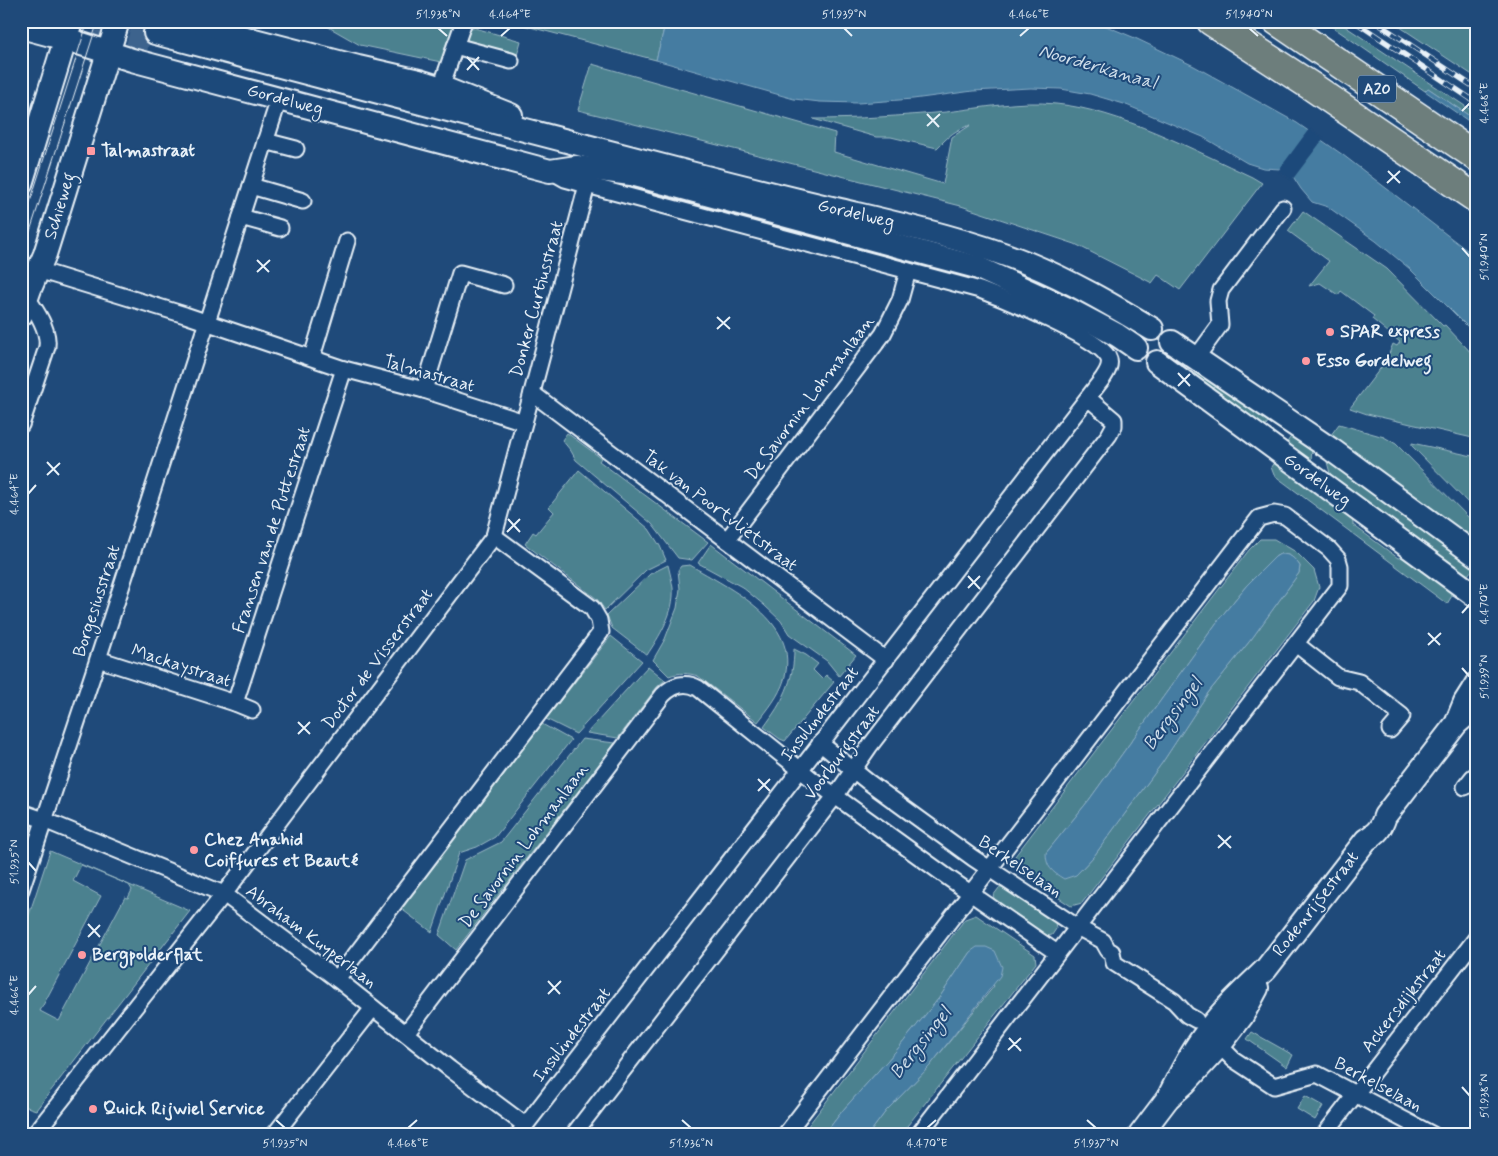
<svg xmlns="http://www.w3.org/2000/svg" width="1498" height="1156" viewBox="0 0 1498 1156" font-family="Mynerve,sans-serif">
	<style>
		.green { fill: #4b818f; stroke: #9ab9c4; fill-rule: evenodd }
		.water { fill: #457ca1; stroke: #86abc4 }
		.pier { fill: #1f4a7a }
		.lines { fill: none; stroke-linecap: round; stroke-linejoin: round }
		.secondary-tunnel { stroke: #3d638d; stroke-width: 22; stroke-dasharray: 22 11; stroke-linecap: butt }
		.street-casing { stroke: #e8f1f8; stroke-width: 19 }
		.secondary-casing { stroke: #e8f1f8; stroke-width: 26 }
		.highway-casing { stroke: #e8f1f8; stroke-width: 31 }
		.street { stroke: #1f4a7a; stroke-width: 15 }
		.secondary { stroke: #1f4a7a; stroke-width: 22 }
		.highway { stroke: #6d7e7c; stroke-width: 28 }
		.tram { stroke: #e8f1f8; stroke-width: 1 }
		.rail-casing { stroke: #e8f1f8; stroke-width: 5.5 }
		.rail { stroke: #1f4a7a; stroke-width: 4; stroke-dasharray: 11; stroke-linecap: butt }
		.ticks { fill: none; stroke: #e8f1f8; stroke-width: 2 }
		.poi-dot { fill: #ff9aa2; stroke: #1f4a7a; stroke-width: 2 }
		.labels { text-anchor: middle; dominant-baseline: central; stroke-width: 4; stroke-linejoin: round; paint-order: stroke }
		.shield { fill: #1f4a7a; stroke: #acbfd2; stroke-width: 1 }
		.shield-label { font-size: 16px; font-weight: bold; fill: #e8f1f8 }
		.street-label { font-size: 18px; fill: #e8f1f8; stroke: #1f4a7a }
		.poi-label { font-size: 18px; font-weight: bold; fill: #e8f1f8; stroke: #1f4a7a; text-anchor: start }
		.water-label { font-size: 19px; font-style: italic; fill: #d0dfeb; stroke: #1f4a7a }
		.neatline { fill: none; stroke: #e8f1f8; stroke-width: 2 }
		.ticks-label { font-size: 12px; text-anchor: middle; fill: #e8f1f8 }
	</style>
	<rect width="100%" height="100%" fill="#1f4a7a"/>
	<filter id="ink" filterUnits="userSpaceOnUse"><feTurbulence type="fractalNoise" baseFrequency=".02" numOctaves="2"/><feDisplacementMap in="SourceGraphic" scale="10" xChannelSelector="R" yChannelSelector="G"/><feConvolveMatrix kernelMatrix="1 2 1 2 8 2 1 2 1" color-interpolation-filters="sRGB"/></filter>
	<g filter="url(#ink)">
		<g class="green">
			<polygon points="318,21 450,21 521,41 516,59 447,41 441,62 360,45"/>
			<polygon points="507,21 666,21 656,60"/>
			<polygon points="1324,21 1337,21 1477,114 1477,121 1428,88 1425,91"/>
			<polygon points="1391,21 1477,21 1477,78"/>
			<path d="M592,64l243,69 -1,19 109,32 9,-47 19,-12c-17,5 -22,11 -34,23l-46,-11h-15l-63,-18c44,0 88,-3 133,-7 36,-4 74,-12 110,-8 63,6 138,46 196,73l10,6 -82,107 -22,-15 -6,8 -77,-39 -114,-38 -383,-96z"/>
			<polygon points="1303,211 1387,269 1443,326 1445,325 1477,359 1477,439 1367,414 1350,408 1386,361 1393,344 1397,346 1400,342 1372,319 1374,316 1341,291 1338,295 1320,283 1309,286 1329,261 1288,231"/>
			<polygon points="1200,369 1272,417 1262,432 1188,378"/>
			<polygon points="1339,424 1384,437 1396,444 1477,526 1477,549 1328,439"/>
			<polygon points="1294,432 1312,445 1311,463 1284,447"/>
			<polygon points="567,433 601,458 599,461 708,542 692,560 678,558 652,524 576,460 571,451 562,440"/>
			<polygon points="1412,443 1477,457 1477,512 1412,446"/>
			<polygon points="1326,458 1477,565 1463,580 1331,477"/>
			<polygon points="1276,459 1352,513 1353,525 1398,558 1410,556 1456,589 1447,604 1274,475 1271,467"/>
			<polygon points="579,470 649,529 660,546 666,560 646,570 605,610 597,599 525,544 533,532 536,534 554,512 549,507"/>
			<path d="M1260,539h14l22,13 18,18 5,17 -5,14 -232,302 -11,3 -54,-36 -2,-14 234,-306zM1280,554c11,0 14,4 20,12l-1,7 -46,64 -45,56 -46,70 -68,93 -18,19 -30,-22 43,-53 131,-182 27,-33 28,-28z"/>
			<polygon points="711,544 856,655 839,676 827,661 789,634 781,621 764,605 742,587 698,563"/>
			<path d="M668,565c2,8 4,16 5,23 2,24 -14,49 -26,67l-35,-27 -5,-13 43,-41z"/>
			<path d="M690,565c40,24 112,56 94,115 -5,16 -16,29 -26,42l-60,-46c-10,-3 -18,-4 -29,0l-16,-16 12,-21 12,-31 3,-19 -2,-19 3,-4z"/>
			<polygon points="611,636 642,661 576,734 546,719"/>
			<path d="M794,649l12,6 12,9 -5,6 9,9 4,-4 8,7 -49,59 -5,-2 -16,-12c19,-26 30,-45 30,-78z"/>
			<polygon points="648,666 665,680 657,687 618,738 587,733"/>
			<polygon points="542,724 571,740 495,837 477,847 459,853 432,932 400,908"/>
			<polygon points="582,739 615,743 456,950 439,935 465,860 501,842"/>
			<path d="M50,851l140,60 -154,199 -15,-5v-166zM81,865l48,20 3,5 -4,8 -3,-1 -66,124 -19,-10 61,-115 -28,-15z"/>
			<polygon points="999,888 1004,888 1055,922 1056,929 1052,935 1046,936 996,902 993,896"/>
			<polygon points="976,915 1035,955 1036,963 900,1135 868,1135 886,1111 929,1067 994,986 970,952 939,998 896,1051 843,1110 824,1135 801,1135 965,919"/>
			<polygon points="1252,1032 1293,1055 1287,1067 1247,1039"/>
			<polygon points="1305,1096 1323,1106 1315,1120 1297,1109"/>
		</g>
		<g class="water">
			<polygon points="666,21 1094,21 1135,38 1194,66 1297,123 1343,155 1477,258 1477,336 1410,269 1376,241 1328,207 1312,202 1301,189 1292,175 1280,169 1263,168 1247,163 1203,137 1124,104 1090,94 1061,89 1031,88 973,91 913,99 858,103 820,102 794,99 656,60"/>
			<polygon points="1428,88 1477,121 1477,127 1425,91"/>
			<path d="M1280,554c11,0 14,4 20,12l-1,7 -46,64 -45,56 -46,70 -68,93 -18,19 -12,4c-12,-7 -18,-12 -18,-26l43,-53 131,-182 27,-33 28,-28z"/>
			<polygon points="977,947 986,947 995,951 1002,967 1000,976 929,1067 886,1111 868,1135 824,1135 843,1110 896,1051 939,998 970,952"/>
		</g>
		<polygon class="pier" points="1309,129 1324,138 1292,180 1278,171"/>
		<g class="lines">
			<polyline class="secondary-tunnel" points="64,21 152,44"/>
			<g class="street-casing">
				<g id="street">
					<polyline points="455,46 511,61"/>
					<polyline points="441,87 464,21"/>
					<polyline points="265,141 296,149"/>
					<polyline points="251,186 303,201"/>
					<polyline points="241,217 280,228"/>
					<polyline points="38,270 185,315 344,369 424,390 524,422"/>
					<polyline points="312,357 347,241"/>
					<polyline points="1196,358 1220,325 1218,301 1221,290 1283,208"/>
					<polyline points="424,390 460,273 504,285"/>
					<polyline points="532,393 886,660"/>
					<path d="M21,425l26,-78c2,-15 -7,-30 -15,-42l-7,-2"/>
					<polyline points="727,540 883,334 900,300 908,271"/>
					<polyline points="1296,644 1338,677 1359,682 1402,716 1390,730"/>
					<polyline points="98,659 235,703 252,710"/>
					<polyline points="235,703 344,369"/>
					<polyline points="820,743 867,781 973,858 1077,927 1103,941 1108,950 1112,952 1114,963 1174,1001 1187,1015 1196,1020"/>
					<polyline points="1465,787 1473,777"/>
					<polyline points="21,812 44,820 224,894 337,979 450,1069 525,1125"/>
					<polyline points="21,890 98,659 279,99"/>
					<polyline points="337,979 601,632 599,620 592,608 494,536"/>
					<path d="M406,1033l257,-338c10,-10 22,-14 35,-7l115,92 137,99 107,74"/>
					<polyline points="1214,1040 1233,1059 1274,1086 1317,1074 1433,1135"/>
					<polyline points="34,1135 224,894 494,536 587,185"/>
					<polyline points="274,1135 373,1008"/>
					<path d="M518,1135l585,-757c4,-6 9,-14 5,-21 -11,-20 -104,-58 -128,-67l-393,-105 -22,-6 -14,-8"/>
					<polyline points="573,1135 836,795 869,747 1109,435 1114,426 1114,420 1088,398"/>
					<polyline points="785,1135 1259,518 1274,514 1285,516 1329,549 1338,559 1340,566 1340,586 918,1135"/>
					<polyline points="1324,1135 1477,937"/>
				</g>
			</g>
			<g class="secondary-casing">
				<g id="secondary">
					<polyline points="181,21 358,67 419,81 448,90 511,115"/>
					<polyline points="21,27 66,39 132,60 550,171 577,167 631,174 976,267 1070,310 1117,335 1136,348"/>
					<path d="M155,33c181,48 361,95 543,142 47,12 95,24 142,35 63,15 127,29 187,53 44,18 85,42 125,66"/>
					<polyline points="21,184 71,21"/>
					<polyline points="21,315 30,289 45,254 118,21"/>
					<polyline points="1172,342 1332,450 1477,556"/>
					<polyline points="1157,362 1477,597"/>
					<polyline points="1458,719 1465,702 1477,683"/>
					<path d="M1168,1098c11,-22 22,-44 37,-64 17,-24 40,-45 61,-65l100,-129c11,-7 15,-11 19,-24l71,-92 21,-18"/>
					<polyline points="1140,1135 1168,1098 1185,1083 1219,1046 1242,1016 1257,988"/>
				</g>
			</g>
			<g class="highway-casing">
				<g id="highway">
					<polyline points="1211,21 1311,86 1477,199"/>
					<polyline points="1277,21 1477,157"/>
				</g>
			</g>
			<use href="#street" class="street"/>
			<use href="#secondary" class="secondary"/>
			<use href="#highway" class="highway"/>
			<g class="tram">
				<polyline points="21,230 88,21"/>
				<polyline points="21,259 98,21"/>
			</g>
			<g class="rail-casing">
				<g id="rail">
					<polyline points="1354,21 1477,103"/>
					<polyline points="1374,21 1477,89"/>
				</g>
			</g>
			<use href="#rail" class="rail"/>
		</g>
	</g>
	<path class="ticks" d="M438,28l9,8M844,28l8,8M1249,28l9,8M501,36l9,-8M1020,36l9,-8M467,57l12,13M467,70l12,-13M1462,111l8,-8M927,114l12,13M927,126l13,-12M1388,171l12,12M1387,183l13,-12M1462,248l8,9M257,260l12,12M257,272l13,-12M717,317l13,12M717,329l13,-12M1178,373l12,13M1178,386l12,-12M47,462l12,13M47,475l13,-12M28,494l8,-9M508,519l12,13M507,532l13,-13M968,576l12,13M968,588l12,-12M1462,613l8,-9M1428,633l12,12M1428,645l13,-12M1462,668l8,9M298,722l12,12M298,734l12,-12M758,779l12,12M758,791l12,-12M1218,835l13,13M1218,848l13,-12M28,862l8,9M88,924l12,13M88,937l12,-12M548,981l12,13M548,994l13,-13M28,995l8,-9M1009,1038l12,13M1008,1050l13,-12M1462,1087l8,9M276,1120l9,8M682,1120l9,8M1087,1120l9,8M408,1128l9,-8M927,1128l9,-8"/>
	<g class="poi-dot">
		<rect x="86" y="146" width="10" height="10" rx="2.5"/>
		<circle cx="1330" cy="332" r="5"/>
		<circle cx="1306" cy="361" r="5"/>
		<circle cx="194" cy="850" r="5"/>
		<circle cx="82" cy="955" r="5"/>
		<circle cx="93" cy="1109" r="5"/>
	</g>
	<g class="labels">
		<rect class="shield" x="1358" y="75.5" width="38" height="27" rx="4"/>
		<g class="shield-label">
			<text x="1377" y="89">A20</text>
		</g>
		<g class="street-label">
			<text transform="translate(285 100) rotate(15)">Gordelweg</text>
			<text transform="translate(60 206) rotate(-73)">Schieweg</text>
			<text transform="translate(856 214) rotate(13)">Gordelweg</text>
			<text transform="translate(537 299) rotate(-75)">Donker Curtiusstraat</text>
			<text transform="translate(429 374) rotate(16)">Talmastraat</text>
			<text transform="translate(810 398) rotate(-53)">De Savornin Lohmanlaan</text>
			<text transform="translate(1317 480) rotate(36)">Gordelweg</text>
			<text transform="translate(720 511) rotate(37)">Tak van Poortvlietstraat</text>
			<text transform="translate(272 530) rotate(-72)">Fransen van de Puttestraat</text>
			<text transform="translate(97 601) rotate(-72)">Borgesiusstraat</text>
			<text transform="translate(378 659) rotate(-53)">Doctor de Visserstraat</text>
			<text transform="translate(181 666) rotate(18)">Mackaystraat</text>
			<text transform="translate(820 714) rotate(-52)">Insulindestraat</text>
			<text transform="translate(842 753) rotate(-53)">Voorburgstraat</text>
			<text transform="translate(524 846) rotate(-53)">De Savornin Lohmanlaan</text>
			<text transform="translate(1020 867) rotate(34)">Berkelselaan</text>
			<text transform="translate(1316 904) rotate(-52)">Rodenrijsestraat</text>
			<text transform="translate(311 937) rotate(37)">Abraham Kuyperlaan</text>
			<text transform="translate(1404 1001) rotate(-52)">Ackersdijkstraat</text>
			<text transform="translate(572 1035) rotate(-52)">Insulindestraat</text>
			<text transform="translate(1378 1085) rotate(28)">Berkelselaan</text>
		</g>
		<g class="poi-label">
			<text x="101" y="151">Talmastraat</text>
			<text x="1340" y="332">SPAR express</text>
			<text x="1316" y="361">Esso Gordelweg</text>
			<text x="204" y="840">Chez Anahid<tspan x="204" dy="21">Coiffures et Beauté</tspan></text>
			<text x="92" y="955">Bergpolderflat</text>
			<text x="103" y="1109">Quick Rijwiel Service</text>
		</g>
		<g class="water-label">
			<text transform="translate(1098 67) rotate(16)">Noorderkanaal</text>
			<text transform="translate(1173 714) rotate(-53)">Bergsingel</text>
			<text transform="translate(921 1043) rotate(-51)">Bergsingel</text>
		</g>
	</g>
	<rect width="1498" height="1156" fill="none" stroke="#1f4a7a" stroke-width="55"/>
	<rect x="28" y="28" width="1442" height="1100" class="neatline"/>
	<g class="ticks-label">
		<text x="438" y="18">51.938°N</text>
		<text x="510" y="18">4.464°E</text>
		<text x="844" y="18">51.939°N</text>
		<text x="1029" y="18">4.466°E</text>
		<text x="1249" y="18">51.940°N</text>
		<text transform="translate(1484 103) rotate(-90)" y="4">4.468°E</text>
		<text transform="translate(1484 257) rotate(-90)" y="4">51.940°N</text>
		<text transform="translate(14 494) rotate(-90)" y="4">4.464°E</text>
		<text transform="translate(1484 604) rotate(-90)" y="4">4.470°E</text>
		<text transform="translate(1484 677) rotate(-90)" y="4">51.939°N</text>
		<text transform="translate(14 862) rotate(-90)" y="4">51.935°N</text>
		<text transform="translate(14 995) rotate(-90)" y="4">4.466°E</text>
		<text transform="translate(1484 1096) rotate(-90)" y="4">51.938°N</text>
		<text x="285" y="1147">51.935°N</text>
		<text x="408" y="1147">4.468°E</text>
		<text x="691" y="1147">51.936°N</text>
		<text x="927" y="1147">4.470°E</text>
		<text x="1096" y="1147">51.937°N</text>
	</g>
</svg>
